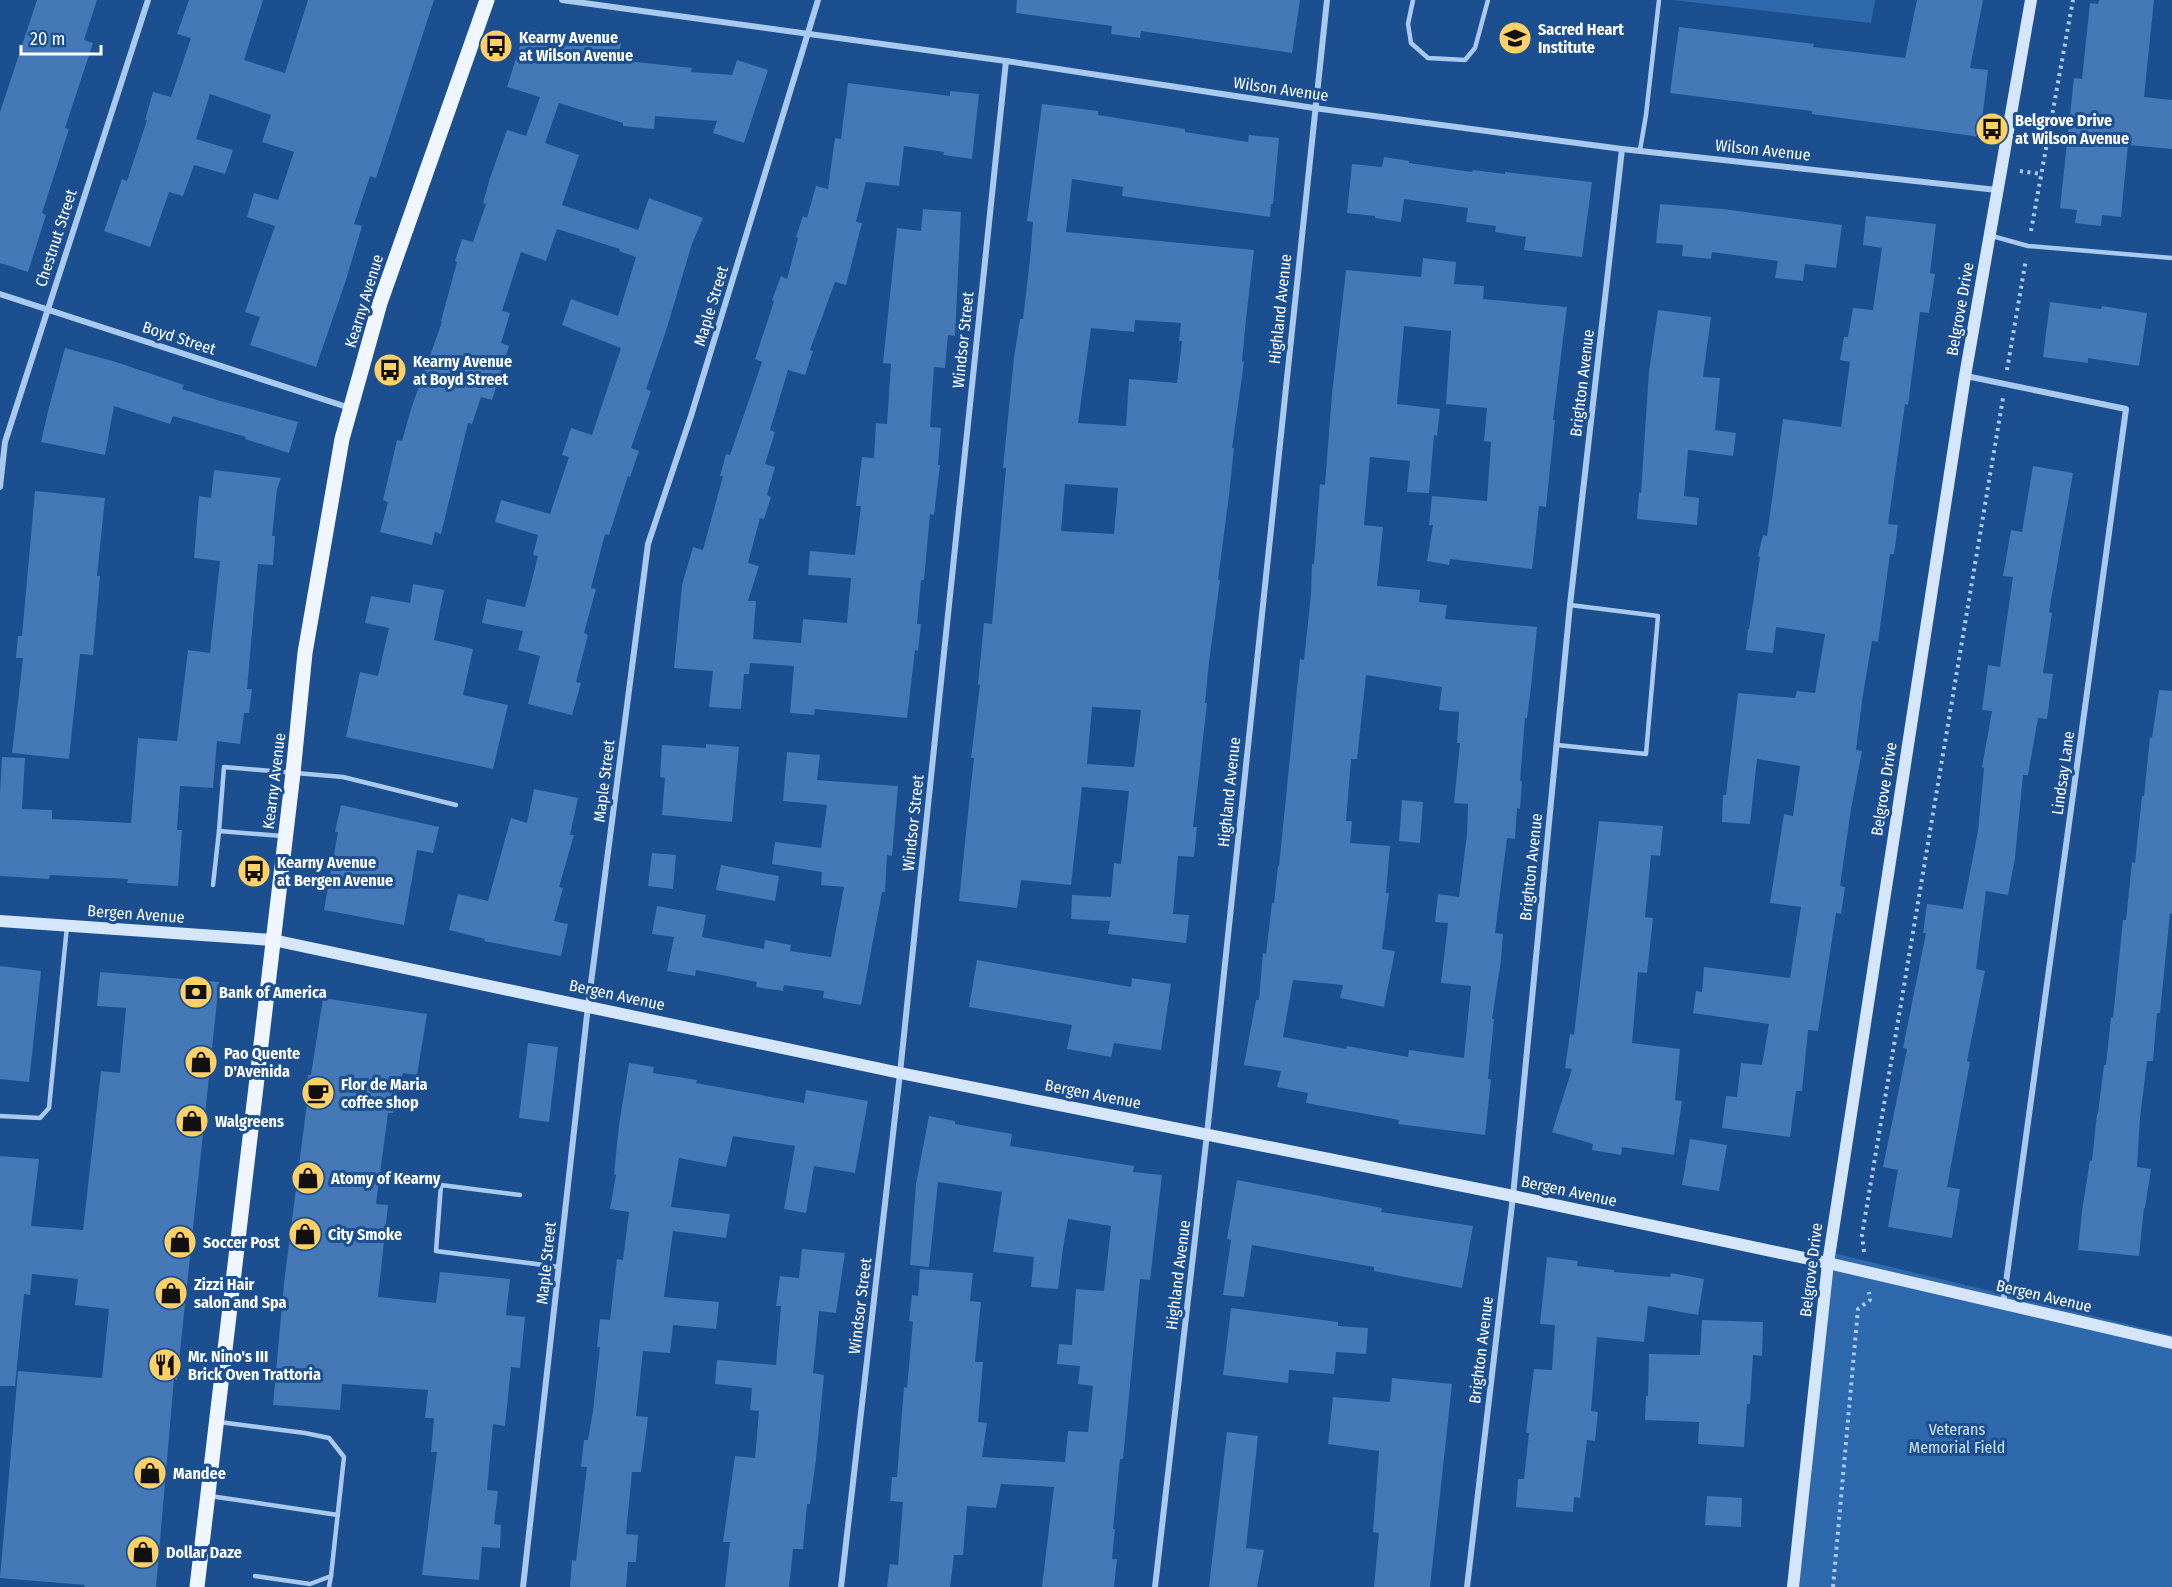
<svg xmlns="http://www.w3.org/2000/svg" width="2172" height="1587" viewBox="0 0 2172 1587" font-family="'Fira Sans Condensed',sans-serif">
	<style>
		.green { fill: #2e69ad }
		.building { fill: #4478b7; fill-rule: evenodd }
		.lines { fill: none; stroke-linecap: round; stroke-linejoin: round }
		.path { stroke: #a9c9ee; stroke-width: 4; stroke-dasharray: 3 4.5; stroke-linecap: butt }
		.lane { stroke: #a9c9ee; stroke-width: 4.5 }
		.street { stroke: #a9c9ee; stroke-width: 6 }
		.secondary { stroke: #d6e6fa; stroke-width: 12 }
		.primary { stroke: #f0f6ff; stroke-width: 15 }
		.labels { text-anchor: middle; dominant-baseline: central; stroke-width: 6; stroke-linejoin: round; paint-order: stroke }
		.poi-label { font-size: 16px; font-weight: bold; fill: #fff; stroke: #1b4f8f; text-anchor: start }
		.street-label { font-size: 16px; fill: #fff; stroke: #1b4f8f }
		.park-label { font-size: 16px; fill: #cfe3fa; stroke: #1b4f8f }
	</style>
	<rect width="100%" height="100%" fill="#1b4f8f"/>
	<g class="green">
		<polygon points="1673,0 1875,0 1871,23"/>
		<polygon points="1825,1251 2172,1335 2172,1587 1790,1587"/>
	</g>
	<g class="building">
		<polygon points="37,0 97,0 84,40 93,43 65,128 69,129 42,213 46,215 28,272 0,263 0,112"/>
		<polygon points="189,0 263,0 244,60 285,73 308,0 434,0 376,178 370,176 354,224 362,226 346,280 316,367 250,345 260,317 245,312 275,226 247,217 254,193 278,200 294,152 262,142 271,115 210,94 196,139 233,150 225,174 194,165 183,196 169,192 150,247 104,231 122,179 127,181 147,120 145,120 153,92 171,97 191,38 177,34"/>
		<polygon points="1017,0 1300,0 1292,53 1141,31 1140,38 1111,34 1112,26 1016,13"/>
		<polygon points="1917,0 1983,0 1970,68 1988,70 1980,137 1812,114 1812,111 1670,93 1679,27 1814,44 1813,47 1905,58"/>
		<polygon points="2099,0 2154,0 2144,97 2172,100 2172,149 2128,145 2121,217 2102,215 2101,226 2075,223 2077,210 2060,208 2074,78 2082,79 2090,3 2098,4"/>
		<polygon points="525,30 621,43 618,60 692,68 691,72 732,75 737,60 768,70 744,143 713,133 717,121 655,116 654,129 623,126 623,123 559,103 545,143 579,155 562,205 638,230 649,198 703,218 692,244 665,334 646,389 651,391 631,448 639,451 630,477 628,476 609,535 605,534 591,588 596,589 584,633 588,635 576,682 581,683 572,715 528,704 540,656 518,650 523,631 482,623 487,599 525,607 538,556 533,555 538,535 495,522 501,500 550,514 569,457 562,455 571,428 592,435 621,348 562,325 571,299 618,316 636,257 619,251 620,249 557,229 546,261 521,252 502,311 510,313 501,343 509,346 492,400 481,397 472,424 468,423 441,534 435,532 432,545 380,532 388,502 383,500 397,440 402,441 411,409 442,322 441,321 457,262 455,261 462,239 473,242 486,204 483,203 490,178 507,130 526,136 540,97 507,87"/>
		<polygon points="848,83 950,96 950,91 979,94 972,159 943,155 944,152 904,146 899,186 866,182 856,222 862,223 846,285 835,282 810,350 813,351 805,375 788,370 770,430 775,432 765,464 775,467 767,495 771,497 764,519 760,518 748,563 759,566 748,601 756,601 753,639 801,643 803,619 847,623 851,578 808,575 810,551 855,555 861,506 856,506 862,457 874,458 876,423 887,424 891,364 883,363 897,228 921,231 923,209 961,212 955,336 948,335 945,368 934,367 930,427 941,428 938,465 940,465 934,515 930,514 924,580 921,580 917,624 921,624 918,651 915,650 907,718 815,709 814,715 790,713 794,666 750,663 749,674 744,674 741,709 709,707 713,671 674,668 682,585 693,547 703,550 723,476 720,476 726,454 730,455 762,362 755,359 774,301 772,300 781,276 787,279 798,238 796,237 803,216 807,218 816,186 828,189 835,138 841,139"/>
		<path d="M1042,104l56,7v4l87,14v3l63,10 1,-7 30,3 -6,66h-2l-1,13 -148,-21 1,-9 -51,-8 -6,53 188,18 -8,69 -4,42 2,1 -12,86h2l-5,47 -11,85h2l-11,82 -4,41h2l-14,124h4l-3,30 -16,-1 -5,58 16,1 -3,28 -78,-9 2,-13 -39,-2 1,-24 39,2 3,-34 7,1 8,-73 -47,-4 -11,98 -50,-5 -4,28 -58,-7 11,-107 4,-36h-3l9,-73 -2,-1 6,-61 8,1 14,-156h-3l11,-110 6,-39h3l7,-60 3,-37 -6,-1zM1135,320l46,3 -2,18h3l-5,42 -48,-4 -3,47 -48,-3 13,-95 43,4zM1065,484l53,4 -4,46 -53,-3zM1092,707l49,3 -7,57 -47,-3z"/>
		<polygon points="1384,157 1409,161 1409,163 1472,172 1473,170 1505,174 1505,172 1592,182 1582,257 1524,250 1526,237 1495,232 1496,226 1466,222 1468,208 1404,199 1401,222 1375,218 1375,216 1347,213 1352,164 1382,167"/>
		<polygon points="1660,204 1723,209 1842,225 1836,268 1805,264 1803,281 1775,278 1778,261 1712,252 1711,259 1682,256 1683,245 1656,243"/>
		<polygon points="1866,216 1936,224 1930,273 1935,274 1929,313 1920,312 1908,405 1905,404 1888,524 1898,525 1894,554 1890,554 1878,642 1872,641 1862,701 1856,750 1862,751 1851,809 1840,886 1845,887 1841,914 1836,913 1818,1031 1808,1030 1802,1091 1796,1091 1790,1137 1722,1128 1726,1096 1737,1097 1741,1063 1762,1065 1769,1024 1693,1013 1696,991 1702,992 1704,967 1790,978 1801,907 1770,903 1784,814 1793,816 1800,766 1757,759 1750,824 1722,822 1723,795 1726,795 1738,693 1795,698 1797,691 1815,693 1825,634 1776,627 1773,653 1746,650 1748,629 1749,629 1760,557 1758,556 1763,535 1767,536 1783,419 1841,427 1850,362 1840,360 1844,337 1848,337 1853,308 1873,310 1882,248 1863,245"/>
		<path d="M1423,258l33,4 -2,22 30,2 -1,13 84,8 -14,113h2l-9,87 -7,-1 -7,63 -82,-10 -1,6 -22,-4 6,-36h-4l3,-29 55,5 4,-59 -7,-1 3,-33 -41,-4 5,-73 -47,-5 -7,78 43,5 -3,27 -3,-1 -5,58 -22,-1 3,-31 -40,-4 -6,68 19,2 -6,59 43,4 -1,12 28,3 -2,14 92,8 -6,60 -4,31h-2l-5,63h2l-2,28 -3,-1 -2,31 -8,-1 -12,95 8,1 -2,26 -9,59h2l-6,60h3l-6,56 -87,-11 1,-4 -93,-17 2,-10 -31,-6 4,-16 -37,-6 12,-65h3l4,-47 3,1 6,-51h2l4,-37h1l21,-207 4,1 7,-66 1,-30h2l6,-80 5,1 7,-91 14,-124 75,7zM1366,675l76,12 -3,23 20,2 -2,31h3l-6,60 14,1 -1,31 -8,62 -21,-3 -3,28 13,1 -7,60 30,3 -7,72 -55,-8 -1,7 -61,-11 -1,3 -63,-12 10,-57 50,5 -3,13 44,9 11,-56 -13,-2 7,-56h-3l4,-47 -40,-3 2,-22h-6l5,-62h6z"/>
		<polygon points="2050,302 2101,309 2102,306 2147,313 2139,366 2088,358 2088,363 2043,357"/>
		<polygon points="1658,310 1711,317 1703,377 1720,378 1715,430 1736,433 1733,456 1688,450 1684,496 1699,498 1697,525 1637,519 1639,492 1641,493 1649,371"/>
		<polygon points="65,348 116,362 184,385 182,389 217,400 298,422 289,453 245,439 246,437 173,416 170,424 114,406 105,455 41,442 48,411"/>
		<polygon points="2033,466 2073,473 2049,612 2052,613 2043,673 2053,674 2047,719 2038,718 2028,775 2023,775 2015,858 2008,895 1986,891 1976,969 1985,971 1967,1061 1970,1062 1947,1187 1960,1189 1952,1238 1888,1227 1898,1170 1883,1167 1907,1049 1903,1048 1926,933 1923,933 1927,904 1963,909 1978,831 1984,768 1982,767 1992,711 1982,710 1988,665 2000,667 2013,577 2003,576 2011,530 2022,532"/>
		<polygon points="214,470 281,478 277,489 272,536 275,536 273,565 258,564 247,689 252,689 249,713 244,713 240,744 217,741 213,788 180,786 177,830 182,830 178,886 127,883 128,879 50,875 49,879 0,876 0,794 2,757 25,758 22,809 52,810 52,819 131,823 138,738 177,741 188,650 210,653 220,561 194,558 199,496 211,498"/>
		<polygon points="35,491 105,498 97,576 100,576 93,655 80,654 69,759 12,753 23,658 16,658 18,636 22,636"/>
		<polygon points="413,584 444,590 434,640 473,649 463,695 508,705 493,769 346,737 360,672 378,676 389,628 365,623 371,596 410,603"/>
		<polygon points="2159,690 2172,691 2172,914 2170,913 2160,1013 2157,1013 2153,1061 2147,1061 2140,1118 2137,1167 2151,1169 2145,1208 2144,1208 2139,1256 2078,1250 2082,1211 2090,1160 2092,1161 2097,1114 2098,1114 2104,1065 2106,1065 2111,1017 2113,1018 2123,920 2126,920 2132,862 2135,863 2142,796 2144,796 2150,737 2152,738"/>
		<polygon points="706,744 739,747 732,822 662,815 665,778 660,777 662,745 706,748"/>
		<polygon points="787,752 820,755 817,780 898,786 892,856 887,855 885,892 882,892 861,1005 823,998 824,991 784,985 783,991 756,987 757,982 696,970 695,976 667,971 674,937 652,934 657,906 706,915 702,937 764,949 765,940 791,945 790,951 831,957 844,887 821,885 822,872 772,864 775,842 821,848 827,805 783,801"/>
		<polygon points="534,789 578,798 570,835 574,835 559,887 563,888 554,921 568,924 561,956 484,941 485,939 449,930 458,894 488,901 511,818 527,823"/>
		<polygon points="1402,800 1423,802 1420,843 1399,841"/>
		<polygon points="341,805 439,827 433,853 417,850 404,925 324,910 338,832 335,832"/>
		<polygon points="1599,821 1663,826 1660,856 1651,855 1645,917 1653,918 1647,973 1638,972 1632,1043 1680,1049 1675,1100 1682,1101 1674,1155 1622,1147 1621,1155 1592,1150 1593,1144 1552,1132 1572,1069 1565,1068 1570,1034 1574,1035"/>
		<polygon points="652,853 676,855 673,889 648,886"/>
		<polygon points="721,865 779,876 775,901 716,890"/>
		<polygon points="977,960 1131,987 1132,978 1171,984 1161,1050 1114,1043 1111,1057 1067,1049 1072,1025 969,1007"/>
		<polygon points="0,966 41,971 29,1082 0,1079"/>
		<polygon points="100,972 219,982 177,1380 174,1379 156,1587 84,1587 85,1585 0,1578 18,1371 102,1378 109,1309 75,1305 78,1279 32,1274 30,1295 24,1294 15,1386 0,1386 0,1156 39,1159 31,1226 83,1230 101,1071 120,1073 126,1008 97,1006"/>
		<polygon points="323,998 427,1014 417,1075 403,1073 393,1113 388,1113 376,1204 388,1205 378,1297 436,1303 440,1272 510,1279 506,1315 525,1317 520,1368 511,1367 505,1426 493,1424 487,1490 498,1491 494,1524 501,1525 500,1548 482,1547 479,1580 422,1575 437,1452 431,1452 434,1418 425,1418 428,1390 342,1384 340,1410 273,1405 284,1283 307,1103 305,1103 308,1075 311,1075"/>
		<polygon points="528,1043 558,1047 549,1122 519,1118"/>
		<polygon points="629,1063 654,1067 653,1073 697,1080 696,1083 804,1103 806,1090 868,1101 855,1173 814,1166 806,1213 784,1209 795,1146 733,1136 726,1167 679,1158 671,1207 730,1214 726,1238 673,1231 664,1297 719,1302 716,1329 673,1325 670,1353 643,1351 636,1416 648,1417 641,1472 632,1472 626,1534 638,1535 636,1562 628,1562 626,1587 570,1587 572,1560 576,1561 587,1467 581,1467 584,1440 588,1440 593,1411 600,1347 597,1347 600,1319 610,1320 617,1259 623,1260 629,1212 610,1209 616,1175 614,1174 619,1125"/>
		<polygon points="929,1116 955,1121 955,1124 1012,1134 1010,1146 1134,1166 1133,1172 1162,1175 1150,1280 1140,1279 1123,1459 1120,1459 1113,1529 1115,1529 1112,1559 1117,1559 1114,1587 1042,1587 1054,1487 1001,1484 996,1508 967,1506 963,1555 954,1555 950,1587 887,1587 890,1564 898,1565 903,1502 890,1501 892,1477 897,1477 904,1387 907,1388 913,1322 909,1321 912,1295 918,1296 920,1269 973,1273 970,1301 981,1302 975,1362 983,1362 978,1422 987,1423 982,1457 1065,1462 1068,1431 1088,1432 1093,1386 1078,1384 1080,1366 1057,1364 1059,1344 1072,1345 1076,1289 1104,1291 1111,1226 1068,1219 1063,1248 1058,1289 1031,1287 1034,1257 993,1252 1002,1192 938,1182 929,1267 910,1265 916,1184"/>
		<polygon points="1690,1139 1727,1145 1719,1191 1682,1185"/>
		<polygon points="1237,1180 1382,1208 1381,1212 1473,1226 1462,1288 1374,1271 1374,1267 1252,1245 1244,1297 1223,1295 1231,1240 1227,1239"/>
		<polygon points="802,1249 845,1253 836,1313 819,1311 813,1373 824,1375 816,1459 810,1504 807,1504 803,1549 793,1549 789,1587 725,1587 730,1542 723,1542 735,1456 755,1458 759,1411 750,1410 752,1388 715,1384 717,1360 776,1365 781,1306 776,1306 780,1276 799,1278"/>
		<polygon points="1547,1257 1578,1261 1577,1266 1614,1270 1614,1272 1670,1277 1671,1273 1704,1279 1698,1315 1648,1306 1644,1342 1597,1337 1591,1411 1598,1412 1595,1441 1587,1440 1580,1498 1574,1497 1573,1512 1516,1507 1518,1479 1524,1479 1529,1433 1526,1433 1534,1369 1552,1370 1555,1325 1540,1324"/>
		<polygon points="1231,1308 1338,1322 1338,1326 1368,1328 1366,1354 1336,1352 1334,1374 1289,1370 1288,1383 1223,1375"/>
		<polygon points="1702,1320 1763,1322 1762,1356 1753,1355 1750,1404 1747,1404 1744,1447 1698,1444 1699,1422 1645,1420 1646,1396 1648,1396 1649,1354 1700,1355"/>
		<polygon points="1392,1378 1452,1384 1430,1587 1374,1587 1379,1533 1373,1532 1379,1451 1328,1444 1333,1397 1390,1402"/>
		<polygon points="1227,1432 1258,1436 1246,1548 1264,1550 1257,1587 1209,1587"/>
		<polygon points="1707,1496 1742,1498 1741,1527 1705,1525"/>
	</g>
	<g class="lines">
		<g class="path">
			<polyline points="2020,171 2041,174"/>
			<polyline points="2031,231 2073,0"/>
			<polyline points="2007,370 2026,259"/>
			<polyline points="1864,1252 1862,1235 2003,398"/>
			<polyline points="1833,1587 1858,1309 1870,1300 1869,1292"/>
		</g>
		<g class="lane">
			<polyline points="1413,0 1408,24 1411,43 1428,58 1465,60 1475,48 1488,0"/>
			<polyline points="1640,150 1646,115 1659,0"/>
			<polyline points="1992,236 2028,246 2172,258"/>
			<polyline points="1557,745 1646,754 1658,616 1570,605"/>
			<polyline points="219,831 224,767 343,777 456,805"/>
			<polyline points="213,885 219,831 282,836"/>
			<polyline points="0,1116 40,1118 49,1108 67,926"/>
			<polyline points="520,1195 441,1185 436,1251 559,1267"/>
			<polyline points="219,1422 305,1433 329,1438 344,1457 331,1576 310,1584 255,1576"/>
			<polyline points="210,1496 338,1515"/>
			<polyline points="329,1587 331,1576"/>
		</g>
		<g class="street">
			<polyline points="562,0 1006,61 1314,108 1622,149 1997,190"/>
			<polyline points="0,294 350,408"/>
			<polyline points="1966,376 2126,409 2003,1304"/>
			<polyline points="0,487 5,442 148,0"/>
			<polyline points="523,1587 588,1006 648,544 691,416 818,0"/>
			<polyline points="841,1587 900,1073 1006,61"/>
			<polyline points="1155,1587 1207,1134 1327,0"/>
			<polyline points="1467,1587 1513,1196 1570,605 1622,149"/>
		</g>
		<g class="secondary">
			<polyline points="0,921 273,940 900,1073 1513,1196 1828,1263 2172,1343"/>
			<polyline points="1793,1587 1828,1263 1965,376 2031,0"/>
		</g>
		<polyline class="primary" points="197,1587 293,773 305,653 342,439 380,303 487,0"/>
	</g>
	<defs>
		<g id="school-disc" transform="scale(1.725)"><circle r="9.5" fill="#ffd166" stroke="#1b4f8f"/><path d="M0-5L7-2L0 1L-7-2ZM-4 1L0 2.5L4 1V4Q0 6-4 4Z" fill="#111"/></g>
		<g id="bus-disc" transform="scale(1.725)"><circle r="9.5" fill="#ffd166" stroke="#1b4f8f"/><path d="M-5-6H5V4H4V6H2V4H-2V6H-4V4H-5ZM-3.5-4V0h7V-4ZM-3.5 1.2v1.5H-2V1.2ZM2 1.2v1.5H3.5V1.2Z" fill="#111"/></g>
		<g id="bank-disc" transform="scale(1.725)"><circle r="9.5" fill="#ffd166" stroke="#1b4f8f"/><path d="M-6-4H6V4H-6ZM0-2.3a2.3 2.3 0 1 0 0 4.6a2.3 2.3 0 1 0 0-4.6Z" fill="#111"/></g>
		<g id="shop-disc" transform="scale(1.725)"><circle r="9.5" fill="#ffd166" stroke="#1b4f8f"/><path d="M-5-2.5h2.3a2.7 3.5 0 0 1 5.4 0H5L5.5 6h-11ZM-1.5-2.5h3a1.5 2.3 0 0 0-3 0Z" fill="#111"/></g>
		<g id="cafe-disc" transform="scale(1.725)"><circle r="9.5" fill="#ffd166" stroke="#1b4f8f"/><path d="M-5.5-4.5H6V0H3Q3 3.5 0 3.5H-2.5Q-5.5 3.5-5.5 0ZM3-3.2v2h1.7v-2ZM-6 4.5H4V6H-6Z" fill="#111"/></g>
		<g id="restaurant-disc" transform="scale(1.725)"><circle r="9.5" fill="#ffd166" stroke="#1b4f8f"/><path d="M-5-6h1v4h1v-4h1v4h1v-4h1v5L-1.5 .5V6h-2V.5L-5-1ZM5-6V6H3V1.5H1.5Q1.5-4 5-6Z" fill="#111"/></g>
	</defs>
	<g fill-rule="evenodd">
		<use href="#school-disc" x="1515" y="38"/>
		<use href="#bus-disc" x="496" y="46"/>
		<use href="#bus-disc" x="1992" y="129"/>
		<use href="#bus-disc" x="390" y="370"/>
		<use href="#bus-disc" x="254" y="871"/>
		<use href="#bank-disc" x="196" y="992"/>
		<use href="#shop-disc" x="201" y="1062"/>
		<use href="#cafe-disc" x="318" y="1093"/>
		<use href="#shop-disc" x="192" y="1121"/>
		<use href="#shop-disc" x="308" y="1178"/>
		<use href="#shop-disc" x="305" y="1234"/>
		<use href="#shop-disc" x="180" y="1242"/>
		<use href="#shop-disc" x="171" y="1293"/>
		<use href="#restaurant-disc" x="165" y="1365"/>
		<use href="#shop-disc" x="150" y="1473"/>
		<use href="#shop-disc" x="143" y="1552"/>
	</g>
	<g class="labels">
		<g class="poi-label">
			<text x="1538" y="29">Sacred Heart<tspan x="1538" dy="18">Institute</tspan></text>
			<text x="519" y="37">Kearny Avenue<tspan x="519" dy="18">at Wilson Avenue</tspan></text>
			<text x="2015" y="120">Belgrove Drive<tspan x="2015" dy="18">at Wilson Avenue</tspan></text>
			<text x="413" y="361">Kearny Avenue<tspan x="413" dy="18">at Boyd Street</tspan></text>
			<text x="277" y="862">Kearny Avenue<tspan x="277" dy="18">at Bergen Avenue</tspan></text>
			<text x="219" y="992">Bank of America</text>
			<text x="224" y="1053">Pao Quente<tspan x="224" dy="18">D'Avenida</tspan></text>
			<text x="341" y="1084">Flor de Maria<tspan x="341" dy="18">coffee shop</tspan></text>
			<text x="215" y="1121">Walgreens</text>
			<text x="331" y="1178">Atomy of Kearny</text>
			<text x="328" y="1234">City Smoke</text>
			<text x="203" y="1242">Soccer Post</text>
			<text x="194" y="1284">Zizzi Hair<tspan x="194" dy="18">salon and Spa</tspan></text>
			<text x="188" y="1356">Mr. Nino's III<tspan x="188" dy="18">Brick Oven Trattoria</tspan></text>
			<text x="173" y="1473">Mandee</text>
			<text x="166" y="1552">Dollar Daze</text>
		</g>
		<g class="street-label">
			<text transform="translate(1281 89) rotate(8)">Wilson Avenue</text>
			<text transform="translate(1763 150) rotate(6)">Wilson Avenue</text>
			<text transform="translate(56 238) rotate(-72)">Chestnut Street</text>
			<text transform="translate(364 301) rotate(-73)">Kearny Avenue</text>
			<text transform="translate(711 306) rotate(-73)">Maple Street</text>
			<text transform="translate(1280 309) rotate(-84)">Highland Avenue</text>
			<text transform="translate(1960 309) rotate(-80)">Belgrove Drive</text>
			<text transform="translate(179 338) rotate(18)">Boyd Street</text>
			<text transform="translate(963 340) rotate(-84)">Windsor Street</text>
			<text transform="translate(1582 383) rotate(-83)">Brighton Avenue</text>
			<text transform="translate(2063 773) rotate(-82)">Lindsay Lane</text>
			<text transform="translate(274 781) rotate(-83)">Kearny Avenue</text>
			<text transform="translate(604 781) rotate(-83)">Maple Street</text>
			<text transform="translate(1884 789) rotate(-81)">Belgrove Drive</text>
			<text transform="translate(1229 792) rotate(-84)">Highland Avenue</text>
			<text transform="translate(913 823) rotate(-84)">Windsor Street</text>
			<text transform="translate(1531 867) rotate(-84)">Brighton Avenue</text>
			<text transform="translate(136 914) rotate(4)">Bergen Avenue</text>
			<text transform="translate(617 995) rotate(12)">Bergen Avenue</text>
			<text transform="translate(1093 1094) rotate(11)">Bergen Avenue</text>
			<text transform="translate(1569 1191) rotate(12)">Bergen Avenue</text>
			<text transform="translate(546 1263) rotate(-84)">Maple Street</text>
			<text transform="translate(1811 1270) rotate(-83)">Belgrove Drive</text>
			<text transform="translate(1178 1275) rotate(-83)">Highland Avenue</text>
			<text transform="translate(2044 1296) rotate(13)">Bergen Avenue</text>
			<text transform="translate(860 1306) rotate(-83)">Windsor Street</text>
			<text transform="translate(1481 1350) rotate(-83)">Brighton Avenue</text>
		</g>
		<g class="park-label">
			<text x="1957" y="1429">Veterans<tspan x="1957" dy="18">Memorial Field</tspan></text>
		</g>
	</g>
	<path d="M21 45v9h80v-9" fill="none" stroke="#ffffff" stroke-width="3"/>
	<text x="30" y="45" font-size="18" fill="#ffffff" stroke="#1b4f8f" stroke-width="4.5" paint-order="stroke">20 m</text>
</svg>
